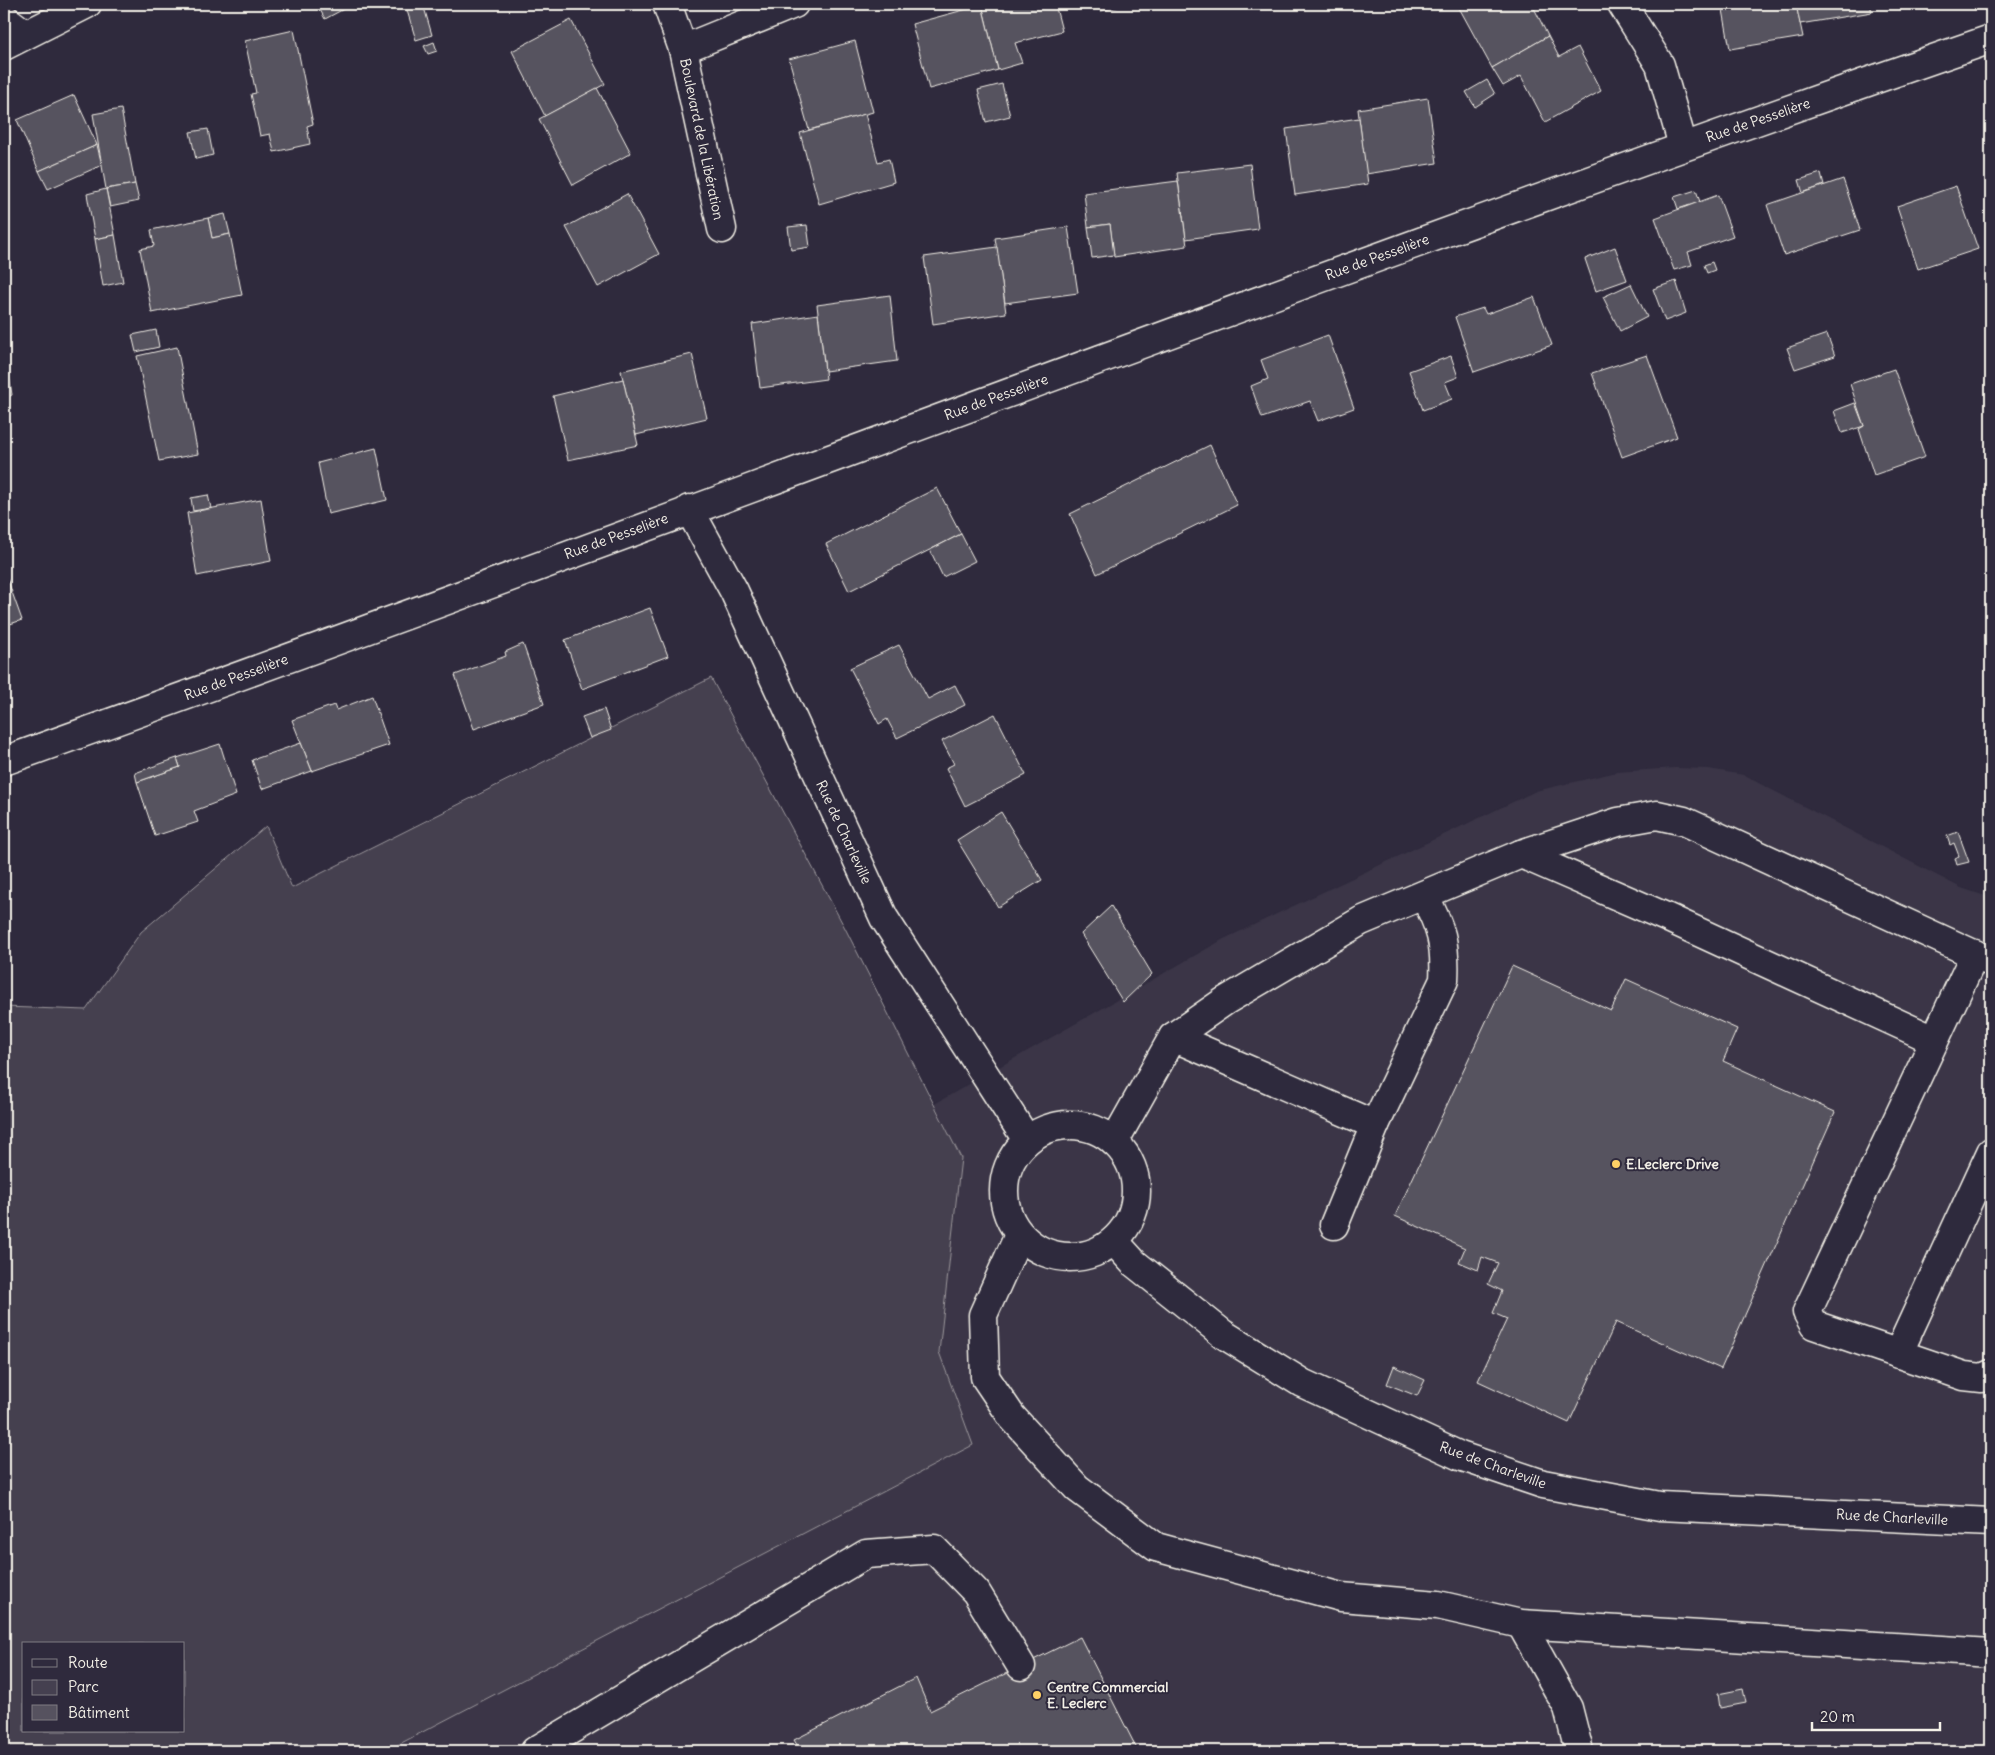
<svg xmlns="http://www.w3.org/2000/svg" width="1995" height="1755" viewBox="0 0 1995 1755" font-family="Delius,sans-serif">
	<style>
		.built { fill: #3b3647 }
		.green { fill: #454050; stroke: #9c989c; fill-rule: evenodd }
		.building { fill: #56525f; stroke: #f4f1e8 }
		.lines { fill: none; stroke-linecap: round; stroke-linejoin: round }
		.minor-casing { stroke: #f4f1e8; stroke-width: 31 }
		.minor { stroke: #2f2a3d; stroke-width: 28 }
		.poi-dot { fill: #ffd166; stroke: #2f2a3d; stroke-width: 2 }
		.labels { text-anchor: middle; dominant-baseline: central; stroke-width: 4; stroke-linejoin: round; paint-order: stroke }
		.street-label { font-size: 14px; fill: #f4f1e8; stroke: #2f2a3d }
		.poi-label { font-size: 14px; font-weight: bold; fill: #f4f1e8; stroke: #2f2a3d; text-anchor: start }
	</style>
	<rect width="100%" height="100%" fill="#2f2a3d"/>
	<filter id="ink" filterUnits="userSpaceOnUse"><feTurbulence type="fractalNoise" baseFrequency=".02" numOctaves="2"/><feDisplacementMap in="SourceGraphic" scale="10" xChannelSelector="R" yChannelSelector="G"/><feConvolveMatrix kernelMatrix="1 2 1 2 8 2 1 2 1" color-interpolation-filters="sRGB"/></filter>
	<g filter="url(#ink)">
		<polygon class="built" points="1675,768 1709,769 1743,775 1961,888 1991,898 1991,1751 386,1751 972,1445 939,1352 961,1158 933,1105 1224,939 1536,791 1617,772"/>
		<path class="green" d="M711,678l134,250 116,230 -22,194 34,93 -587,306h-382v-744l82,3 55,-78 125,-106 26,62zM24,1644h160v87h-160z"/>
		<g class="building">
			<polygon points="317,4 353,4 325,19"/>
			<polygon points="405,4 423,4 432,35 416,40"/>
			<polygon points="987,4 1055,4 1062,31 1015,43 1022,63 998,70 982,5"/>
			<polygon points="1099,4 1128,4 1101,11"/>
			<polygon points="1457,4 1532,4 1548,36 1492,68"/>
			<polygon points="1722,4 1796,4 1803,37 1730,49"/>
			<polygon points="1796,4 1870,4 1872,12 1800,24"/>
			<polygon points="982,5 998,70 929,89 912,24"/>
			<polygon points="571,20 605,84 545,116 512,51"/>
			<polygon points="294,30 313,124 307,126 310,144 274,152 270,134 260,136 251,94 256,93 245,41"/>
			<polygon points="1548,36 1559,57 1578,47 1601,91 1545,122 1521,76 1503,86 1492,68"/>
			<polygon points="855,41 873,112 809,130 789,59"/>
			<polygon points="434,42 437,51 428,54 424,46"/>
			<polygon points="1487,80 1495,94 1475,107 1466,92"/>
			<polygon points="1002,84 1010,116 986,122 978,90"/>
			<polygon points="597,88 631,153 573,185 539,119"/>
			<polygon points="74,95 97,145 39,171 17,120"/>
			<polygon points="1428,98 1437,163 1366,174 1358,109"/>
			<polygon points="121,109 135,184 106,189 93,114"/>
			<polygon points="865,114 878,162 889,159 894,182 819,204 800,133"/>
			<polygon points="1359,118 1368,184 1295,195 1286,129"/>
			<polygon points="208,129 213,155 196,159 190,132"/>
			<polygon points="97,145 102,165 48,189 39,171"/>
			<polygon points="1250,164 1258,229 1186,239 1177,173"/>
			<polygon points="1821,173 1824,185 1803,193 1799,180"/>
			<polygon points="1843,179 1860,230 1784,255 1767,205"/>
			<polygon points="1178,181 1187,246 1114,257 1110,224 1088,227 1084,193"/>
			<polygon points="135,184 139,201 110,207 106,189"/>
			<polygon points="1956,186 1978,249 1918,269 1897,206"/>
			<polygon points="106,189 115,235 95,239 87,194"/>
			<polygon points="1696,190 1700,202 1678,209 1674,197"/>
			<polygon points="627,194 659,254 598,287 566,227"/>
			<polygon points="1718,195 1733,236 1688,252 1692,265 1674,270 1655,218"/>
			<polygon points="225,214 230,234 212,238 208,218"/>
			<polygon points="208,218 212,238 230,234 242,295 152,313 140,249 154,246 151,230"/>
			<polygon points="1110,224 1114,255 1092,258 1088,227"/>
			<polygon points="807,225 810,247 791,250 788,227"/>
			<polygon points="1068,227 1078,293 1005,303 995,238"/>
			<polygon points="115,235 123,282 103,286 95,239"/>
			<polygon points="997,247 1006,313 933,324 924,257"/>
			<polygon points="1615,247 1627,280 1596,291 1585,259"/>
			<polygon points="1712,262 1715,270 1707,273 1704,265"/>
			<polygon points="1676,281 1686,313 1665,321 1653,289"/>
			<polygon points="1631,284 1647,317 1620,331 1603,297"/>
			<polygon points="890,295 897,361 825,371 817,305"/>
			<polygon points="1534,297 1552,345 1474,372 1455,317 1483,308 1486,314"/>
			<polygon points="818,314 826,379 760,388 752,324"/>
			<polygon points="156,330 159,347 136,352 132,335"/>
			<polygon points="1827,334 1835,356 1795,369 1787,348"/>
			<polygon points="1328,335 1354,408 1318,421 1310,401 1262,418 1251,386 1268,379 1261,360"/>
			<polygon points="177,347 198,454 159,461 137,356"/>
			<polygon points="692,354 707,418 636,435 621,371"/>
			<polygon points="6,355 12,395 4,399 4,356"/>
			<polygon points="1647,355 1677,437 1622,457 1592,373"/>
			<polygon points="1451,356 1458,377 1445,382 1452,399 1423,410 1409,371"/>
			<polygon points="1894,369 1925,457 1874,475 1859,429 1864,426 1850,384"/>
			<polygon points="623,379 638,445 568,460 553,396"/>
			<polygon points="1855,403 1864,426 1842,433 1834,411"/>
			<polygon points="1210,445 1237,505 1097,574 1070,514"/>
			<polygon points="376,448 387,500 328,514 318,463"/>
			<polygon points="937,488 961,534 849,591 826,544"/>
			<polygon points="208,495 211,508 193,511 191,498"/>
			<polygon points="261,499 271,561 197,576 187,513"/>
			<polygon points="961,534 975,561 943,577 930,550"/>
			<polygon points="4,570 22,620 4,626"/>
			<polygon points="650,608 668,656 582,689 565,640"/>
			<polygon points="523,644 544,704 474,729 455,675 506,656 505,652"/>
			<polygon points="899,645 928,699 955,685 965,705 897,738 887,719 879,724 850,668"/>
			<polygon points="372,696 389,745 312,771 292,720 334,705 336,710"/>
			<polygon points="604,709 611,730 590,738 582,717"/>
			<polygon points="995,714 1026,775 965,806 946,768 954,764 942,741"/>
			<polygon points="301,743 312,771 262,789 252,760"/>
			<polygon points="220,744 236,795 194,811 198,822 155,836 137,782 180,767 177,758"/>
			<polygon points="177,758 180,767 137,782 135,773"/>
			<polygon points="1001,812 1042,880 998,907 957,840"/>
			<polygon points="1958,832 1969,862 1957,865 1955,858 1959,856 1954,843 1950,845 1947,836"/>
			<polygon points="1111,906 1152,974 1123,1002 1081,934"/>
			<polygon points="1512,966 1611,1011 1626,979 1737,1029 1723,1061 1835,1112 1721,1369 1616,1322 1569,1423 1478,1381 1507,1319 1493,1313 1502,1291 1488,1284 1498,1263 1482,1257 1478,1270 1459,1262 1465,1248 1395,1216"/>
			<polygon points="1394,1366 1425,1380 1417,1396 1387,1384"/>
			<polygon points="1080,1637 1138,1751 801,1751 794,1740 916,1678 930,1711"/>
			<polygon points="1743,1689 1746,1703 1720,1708 1718,1694"/>
		</g>
		<g class="lines">
			<g class="minor-casing">
				<g id="minor">
					<polyline points="667,4 683,49 722,229"/>
					<polyline points="1622,4 1660,65 1683,146"/>
					<polyline points="4,18 25,34"/>
					<polyline points="4,46 87,4"/>
					<polyline points="683,49 794,4"/>
					<polyline points="689,509 734,591 884,918 1027,1140"/>
					<path d="M4,761c664,-237 1321,-492 1987,-722"/>
					<polyline points="1521,854 1666,917 1934,1040"/>
					<polyline points="1975,954 1807,1312 1814,1325 1964,1376 1982,1378 1991,1374"/>
					<path d="M1173,1037l202,88 69,-145c2,-37 -3,-52 -20,-85"/>
					<circle cx="1070" cy="1191" r="66"/>
					<polyline points="1114,1142 1173,1037 1225,1001 1361,921 1521,854 1618,822 1657,815 1684,821 1991,962"/>
					<polyline points="1334,1225 1375,1125"/>
					<polyline points="1019,1235 983,1315 985,1377 1012,1417 1077,1488 1156,1547 1341,1597 1438,1605 1521,1624 1991,1653"/>
					<polyline points="1114,1241 1134,1263 1223,1334 1302,1383 1460,1456 1543,1484 1660,1506 1991,1522"/>
					<polyline points="1898,1354 1991,1152"/>
					<polyline points="1521,1624 1568,1708 1579,1751"/>
					<polyline points="535,1751 866,1554 934,1549 976,1592 1021,1666"/>
				</g>
			</g>
			<use href="#minor" class="minor"/>
		</g>
	</g>
	<g class="poi-dot">
		<circle cx="1616" cy="1164" r="5"/>
		<circle cx="1037" cy="1695" r="5"/>
	</g>
	<g class="labels">
		<g class="street-label">
			<text transform="translate(1758 120) rotate(-19)">Rue de Pesselière</text>
			<text transform="translate(702 139) rotate(78)">Boulevard de la Libération</text>
			<text transform="translate(1377 257) rotate(-20)">Rue de Pesselière</text>
			<text transform="translate(996 397) rotate(-20)">Rue de Pesselière</text>
			<text transform="translate(616 536) rotate(-20)">Rue de Pesselière</text>
			<text transform="translate(236 677) rotate(-20)">Rue de Pesselière</text>
			<text transform="translate(844 832) rotate(65)">Rue de Charleville</text>
			<text transform="translate(1493 1465) rotate(20)">Rue de Charleville</text>
			<text transform="translate(1892 1517) rotate(3)">Rue de Charleville</text>
		</g>
		<g class="poi-label">
			<text x="1626" y="1164">E.Leclerc Drive</text>
			<text x="1047" y="1687">Centre Commercial<tspan x="1047" dy="16">E. Leclerc</tspan></text>
		</g>
	</g>
	<rect width="1995" height="1755" fill="none" stroke="#2f2a3d" stroke-width="20"/>
	<rect x="10" y="10" width="1975" height="1735" fill="none" stroke="#f4f1e8" stroke-width="2" filter="url(#ink)"/>
	<rect x="22" y="1642" width="162" height="90" fill="#2f2a3d" stroke="#7e7a81"/>
	<rect x="32" y="1659" width="25" height="8" fill="#2f2a3d" stroke="#7e7a81"/>
	<text x="68" y="1668" font-size="15" fill="#f4f1e8">Route</text>
	<rect x="32" y="1680" width="25" height="15" fill="#454050" stroke="#7e7a81"/>
	<text x="68" y="1692" font-size="15" fill="#f4f1e8">Parc</text>
	<rect x="32" y="1705" width="25" height="15" fill="#56525f" stroke="#7e7a81"/>
	<text x="68" y="1718" font-size="15" fill="#f4f1e8">Bâtiment</text>
	<path d="M1812 1722v8h128v-8" fill="none" stroke="#f4f1e8" stroke-width="2.5"/>
	<text x="1820" y="1722" font-size="15" fill="#f4f1e8" stroke="#2f2a3d" stroke-width="4" paint-order="stroke">20 m</text>
</svg>
